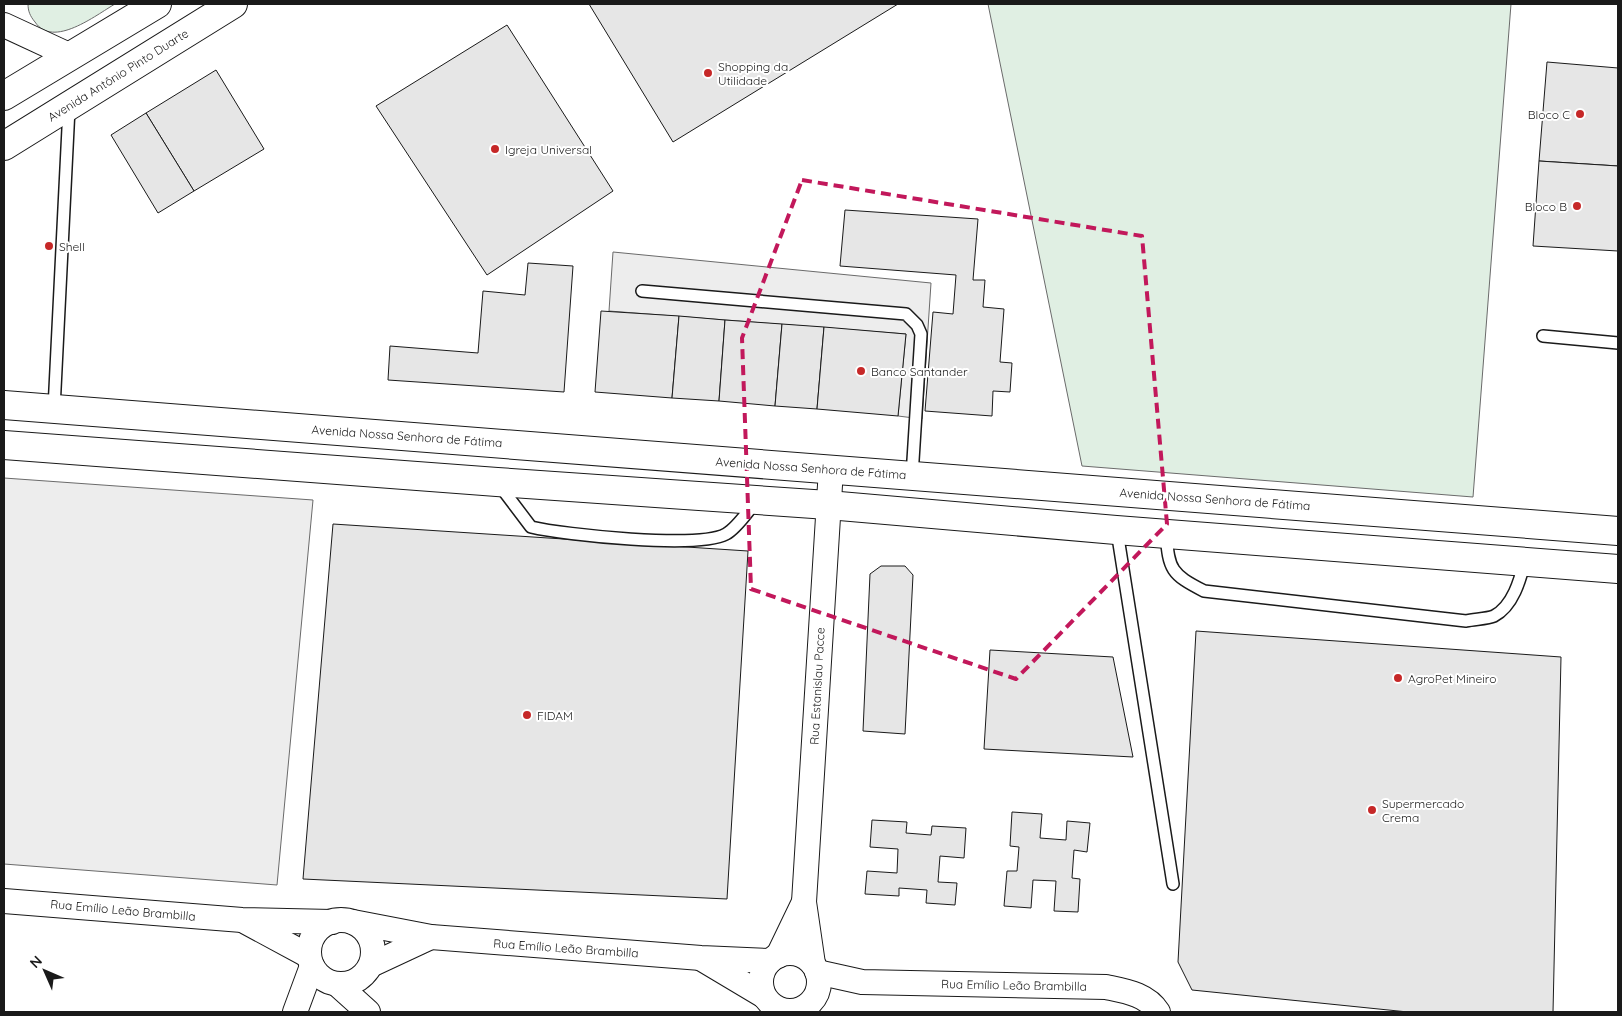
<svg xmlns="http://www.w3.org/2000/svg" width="1622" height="1016" viewBox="0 0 1622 1016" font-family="Quicksand,sans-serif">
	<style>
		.green { fill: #e0efe3; stroke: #6a6a6a }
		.parking { fill: #ededed; stroke: #6a6a6a }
		.building { fill: #e6e6e6; stroke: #1a1a1a }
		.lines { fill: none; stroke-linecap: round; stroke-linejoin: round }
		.service-casing { stroke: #1a1a1a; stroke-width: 14 }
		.minor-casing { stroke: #1a1a1a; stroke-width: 26 }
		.primary-casing { stroke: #1a1a1a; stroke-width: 30 }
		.service { stroke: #fff; stroke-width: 11 }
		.minor { stroke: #fff; stroke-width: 24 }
		.primary { stroke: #fff; stroke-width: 28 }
		.marked { fill: none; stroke: #c2185b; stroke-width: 4; stroke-dasharray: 10 6; stroke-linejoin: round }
		.poi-dot { fill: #c62828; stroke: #fff; stroke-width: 2 }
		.labels { text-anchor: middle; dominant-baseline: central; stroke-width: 4; stroke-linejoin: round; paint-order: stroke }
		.poi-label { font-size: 12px; fill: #1a1a1a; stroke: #fff; text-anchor: start }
		.street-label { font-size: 12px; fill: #1a1a1a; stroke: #fff }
	</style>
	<rect width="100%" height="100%" fill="#fff"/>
	<g class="green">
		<path d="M28,4h87c-19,11 -62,45 -80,18 -5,-6 -7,-11 -7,-18z"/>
		<polygon points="988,4 1511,4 1473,497 1082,466"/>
	</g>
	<g class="parking">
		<polygon points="613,252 931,283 922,419 898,416 906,334 609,311"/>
		<polygon points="4,478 313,500 277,885 4,864"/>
	</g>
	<g class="building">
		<polygon points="589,4 898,4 673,142"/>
		<polygon points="507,25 613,191 487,275 376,106"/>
		<polygon points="1547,62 1618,68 1618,166 1539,161"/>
		<polygon points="216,70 264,149 194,191 146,113"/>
		<polygon points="146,113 194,191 158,213 111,135"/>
		<polygon points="1539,161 1618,166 1618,251 1533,246"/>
		<polygon points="845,210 978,219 973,280 985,280 983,307 1004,309 1000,362 1012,363 1010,392 993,391 992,416 925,411 933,312 953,314 956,275 840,266"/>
		<polygon points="528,263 573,266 564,392 388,380 390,346 478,353 483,291 525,295"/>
		<polygon points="601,311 679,316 672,398 595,392"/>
		<polygon points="679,316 725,320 719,401 672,398"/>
		<polygon points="725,320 782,324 775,406 719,401"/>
		<polygon points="782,324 824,327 817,409 775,406"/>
		<polygon points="824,327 906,334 898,416 817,409"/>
		<polygon points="333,524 748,551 727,899 303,879"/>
		<polygon points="881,566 905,566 913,575 905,734 863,731 870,574"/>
		<polygon points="1196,631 1561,657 1553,1012 1408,1012 1192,990 1178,962"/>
		<polygon points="990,650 1113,657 1133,757 984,749"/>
		<polygon points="1012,812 1042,814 1040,838 1066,840 1067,821 1090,823 1087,852 1074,850 1072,878 1080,879 1078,912 1054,911 1056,881 1033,880 1031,908 1004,906 1007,871 1017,871 1019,847 1010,846"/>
		<polygon points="872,820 907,822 906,833 931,835 932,826 966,828 964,858 940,856 938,882 957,883 955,905 926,903 927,890 899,888 899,896 865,894 867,871 897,873 898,849 870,847"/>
	</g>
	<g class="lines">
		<g class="service-casing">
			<g id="service">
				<polyline points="642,291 906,314 917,325 921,334 912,476"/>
				<polyline points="1543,336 1618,343"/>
				<polyline points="54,409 69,108"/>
				<path d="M500,486l31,41c34,8 168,22 195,7 11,-6 21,-22 29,-31"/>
				<polyline points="1117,531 1173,884"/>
				<path d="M1166,534c3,36 5,40 38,57l262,30c8,-2 21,-2 28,-5 19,-10 26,-36 31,-55"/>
			</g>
		</g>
		<g class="minor-casing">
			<g id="minor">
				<polyline points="4,25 71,56"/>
				<polyline points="4,901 242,920 332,922"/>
				<circle cx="341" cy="952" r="32"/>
				<polyline points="246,922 309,956"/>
				<polyline points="353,922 431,937 701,958 770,961"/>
				<circle cx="790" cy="982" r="29"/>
				<polyline points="778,956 804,902"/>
				<polyline points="702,959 764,996"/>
				<polyline points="813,964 804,902 831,469"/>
				<polyline points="371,965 431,937"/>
				<path d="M817,972l45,10 244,5c19,4 41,7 52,25"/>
				<polyline points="337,984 368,1012"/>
				<polyline points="295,1012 312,966"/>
			</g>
		</g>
		<g class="primary-casing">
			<g id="primary">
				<polyline points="4,96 157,4"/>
				<polyline points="4,146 233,4"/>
				<polyline points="4,405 1618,531"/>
				<polyline points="4,445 497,482 828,505 1116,530 1618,569"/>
			</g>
		</g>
		<use href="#service" class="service"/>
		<use href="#minor" class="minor"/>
		<use href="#primary" class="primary"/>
	</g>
	<path class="marked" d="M802,180l340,56 25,288 -151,155 -265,-90 -9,-251z"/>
	<g class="poi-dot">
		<circle cx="708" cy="73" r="5"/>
		<circle cx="1580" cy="114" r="5"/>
		<circle cx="495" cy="149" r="5"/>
		<circle cx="1577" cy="206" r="5"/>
		<circle cx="49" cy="246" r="5"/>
		<circle cx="861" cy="371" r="5"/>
		<circle cx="1398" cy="678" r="5"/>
		<circle cx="527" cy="715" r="5"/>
		<circle cx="1372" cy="810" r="5"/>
	</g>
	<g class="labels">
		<g class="poi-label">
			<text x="718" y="66">Shopping da<tspan x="718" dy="14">Utilidade</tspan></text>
			<text x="1570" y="114" text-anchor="end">Bloco C</text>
			<text x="505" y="149">Igreja Universal</text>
			<text x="1567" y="206" text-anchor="end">Bloco B</text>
			<text x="59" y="246">Shell</text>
			<text x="871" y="371">Banco Santander</text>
			<text x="1408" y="678">AgroPet Mineiro</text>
			<text x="537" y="715">FIDAM</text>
			<text x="1382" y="803">Supermercado<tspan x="1382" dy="14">Crema</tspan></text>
		</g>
		<g class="street-label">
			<text transform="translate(118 75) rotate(-32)">Avenida Antônio Pinto Duarte</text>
			<text transform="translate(407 436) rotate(4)">Avenida Nossa Senhora de Fátima</text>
			<text transform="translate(811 468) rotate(4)">Avenida Nossa Senhora de Fátima</text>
			<text transform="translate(1215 499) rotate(4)">Avenida Nossa Senhora de Fátima</text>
			<text transform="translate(817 686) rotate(-87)">Rua Estanislau Pacce</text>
			<text transform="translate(123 910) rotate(5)">Rua Emílio Leão Brambilla</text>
			<text transform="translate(566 948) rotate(4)">Rua Emílio Leão Brambilla</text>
			<text transform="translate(1014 985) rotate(1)">Rua Emílio Leão Brambilla</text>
		</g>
	</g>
	<rect width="1622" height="1016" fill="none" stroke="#1a1a1a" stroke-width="10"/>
	<g transform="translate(45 971) rotate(315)" stroke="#ffffff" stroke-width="4" paint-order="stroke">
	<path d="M0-4L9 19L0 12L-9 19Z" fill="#1a1a1a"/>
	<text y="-8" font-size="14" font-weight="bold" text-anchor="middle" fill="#1a1a1a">N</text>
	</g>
</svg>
